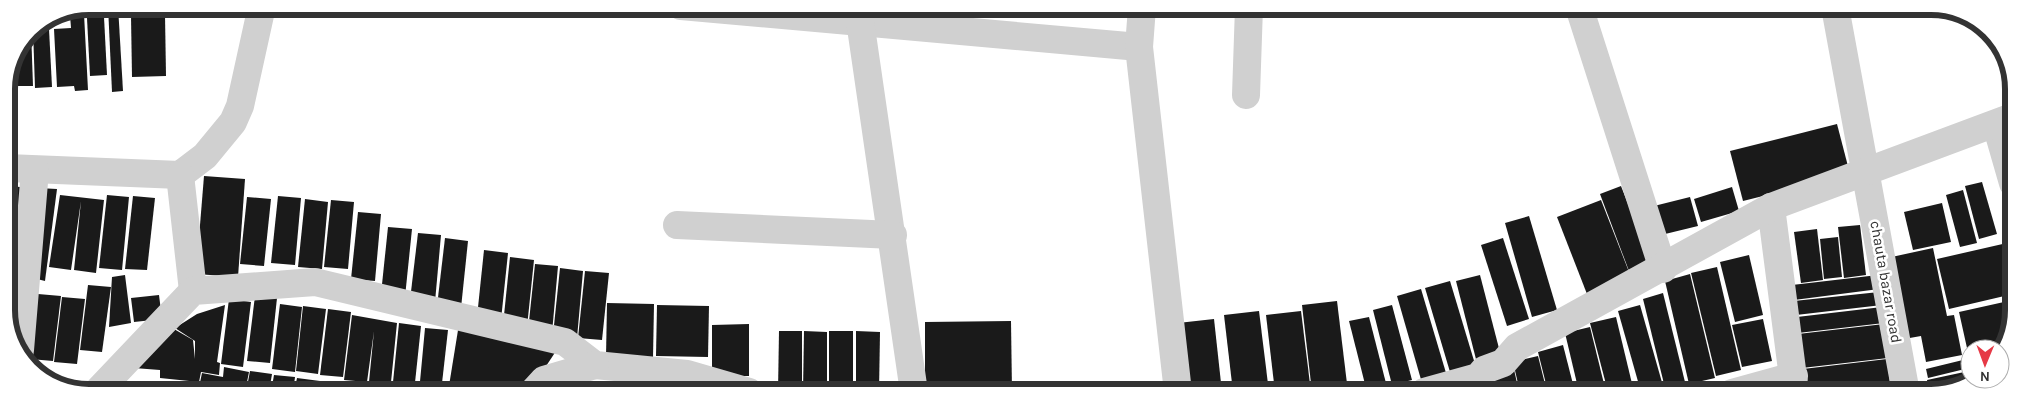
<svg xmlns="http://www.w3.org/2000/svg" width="2020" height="399" viewBox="0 0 2020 399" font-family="Karla,sans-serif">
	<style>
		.building { fill: #1a1a1a }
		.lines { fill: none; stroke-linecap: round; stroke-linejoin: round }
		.minor { stroke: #d0d0d0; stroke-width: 28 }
		.labels { text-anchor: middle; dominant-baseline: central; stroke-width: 5; stroke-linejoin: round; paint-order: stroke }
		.street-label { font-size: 15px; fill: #333; stroke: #fff }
		.rim { fill: none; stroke: #333; stroke-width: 6 }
	</style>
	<rect width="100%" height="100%" fill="#fff"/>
	<g class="building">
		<polygon points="108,6 118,6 123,91 112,92"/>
		<polygon points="84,14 88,90 75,91 74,86 57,87 54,29 71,28 70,15"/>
		<polygon points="165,15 166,76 132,77 131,16"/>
		<polygon points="104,17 107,75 90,76 87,18"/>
		<polygon points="33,29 49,29 52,87 35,88"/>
		<polygon points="31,30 33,86 16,86 15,54"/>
		<polygon points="11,63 13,86 7,87 8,78"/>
		<polygon points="1837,124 1850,174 1743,201 1730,151"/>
		<polygon points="204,176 245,179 238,277 196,274"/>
		<polygon points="1982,182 1997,234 1979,239 1965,186"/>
		<polygon points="9,186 31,188 19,281 8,280"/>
		<polygon points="1621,186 1651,263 1629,271 1600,194"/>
		<polygon points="1732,187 1739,211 1701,222 1694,199"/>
		<polygon points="38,188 57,189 45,281 29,277"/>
		<polygon points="1963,190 1977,243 1960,247 1946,195"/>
		<polygon points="60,195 104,200 96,273 74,270 81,201 71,270 49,267"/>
		<polygon points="107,195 129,197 122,270 99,268"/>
		<polygon points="133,196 155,198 147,270 125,269"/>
		<polygon points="278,196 301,198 295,265 271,263"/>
		<polygon points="247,197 271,199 264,266 240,264"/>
		<polygon points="1690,197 1698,226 1661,235 1654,206"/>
		<polygon points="305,199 328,202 322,269 298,267"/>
		<polygon points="331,200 354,202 348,269 324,267"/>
		<polygon points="1601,200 1631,277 1587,294 1557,217"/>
		<polygon points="1942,203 1951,242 1913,250 1904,212"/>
		<polygon points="358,212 381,214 375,281 351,279"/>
		<polygon points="1529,216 1557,310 1532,317 1505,223"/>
		<polygon points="1860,225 1866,275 1844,278 1838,227"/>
		<polygon points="388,227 412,229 405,297 381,294"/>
		<polygon points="1817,229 1823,280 1801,283 1794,232"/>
		<polygon points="418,233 441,235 435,302 410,300"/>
		<polygon points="1838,237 1842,277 1824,279 1820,239"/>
		<polygon points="445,238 468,241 461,308 437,306"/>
		<polygon points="1503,238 1529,319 1507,326 1481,245"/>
		<polygon points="2007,243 2013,268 2013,294 1949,309 1937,259"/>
		<polygon points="1933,248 1947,316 1954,315 1962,355 1926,362 1921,336 1904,339 1887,258"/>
		<polygon points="484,250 508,253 501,320 477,317"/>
		<polygon points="1749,255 1763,315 1735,322 1720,262"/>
		<polygon points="510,257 534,260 527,327 503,325"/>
		<polygon points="535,264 558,266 552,333 528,331"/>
		<polygon points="1717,267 1741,370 1716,376 1691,273"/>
		<polygon points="560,268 583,271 577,338 553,335"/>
		<polygon points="585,271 609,273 602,340 578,338"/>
		<polygon points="1690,274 1715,378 1689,384 1665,281"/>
		<polygon points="125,275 131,323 109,327 112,277"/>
		<polygon points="1480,275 1502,360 1478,367 1456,281"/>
		<polygon points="1878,275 1879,289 1794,300 1792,285"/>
		<polygon points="1450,281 1478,374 1453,382 1425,288"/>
		<polygon points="88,285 111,287 102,352 80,350"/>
		<polygon points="1421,289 1449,383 1424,390 1397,296"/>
		<polygon points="1879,292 1882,305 1796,315 1794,301"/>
		<polygon points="1663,293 1686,386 1666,392 1643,299"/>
		<polygon points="38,294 61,296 53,361 30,359"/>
		<polygon points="159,295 162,319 134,322 131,298"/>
		<polygon points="255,296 277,298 270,363 247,361"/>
		<polygon points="62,297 85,299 77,364 54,362"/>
		<polygon points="229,299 251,302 243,367 221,364"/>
		<polygon points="2013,300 2013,321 1998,349 1970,349 1969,357 1959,312"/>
		<polygon points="1337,301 1348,392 1312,392 1302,305"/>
		<polygon points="607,303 654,304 653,358 606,357"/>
		<polygon points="280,304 302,307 295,372 272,369"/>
		<polygon points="225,305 217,362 220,363 219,375 201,372 199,382 160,378 160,370 134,368 174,329 193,340 195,359 195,341 175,328 197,314"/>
		<polygon points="657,305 709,306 708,357 656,356"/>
		<polygon points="1392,305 1412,380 1392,385 1373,310"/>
		<polygon points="1640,305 1665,393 1641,392 1618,311"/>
		<polygon points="303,306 326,309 318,374 296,371"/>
		<polygon points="1882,307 1884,323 1798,333 1797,317"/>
		<polygon points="328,309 351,312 343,377 320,375"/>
		<polygon points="1259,311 1269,392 1233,392 1224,315"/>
		<polygon points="1301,311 1311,392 1275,392 1266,315"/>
		<polygon points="352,315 397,323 390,392 368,392 374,331 367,382 344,380"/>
		<polygon points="1369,317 1388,391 1382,392 1367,392 1349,321"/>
		<polygon points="1616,317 1634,392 1608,392 1590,323"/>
		<polygon points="1214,319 1222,392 1186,392 1178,323"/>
		<polygon points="1763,319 1772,361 1742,367 1732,325"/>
		<polygon points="1011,321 1012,392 925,392 925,322"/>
		<polygon points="399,323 421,326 414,392 392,392"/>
		<polygon points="459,324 558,348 529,392 448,392"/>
		<polygon points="749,324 749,376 712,376 712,325"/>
		<polygon points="1884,324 1888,358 1802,368 1798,334"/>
		<polygon points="1590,327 1606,392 1579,392 1565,333"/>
		<polygon points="425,328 448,330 441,392 419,392"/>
		<polygon points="779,331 802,331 802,392 778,392"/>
		<polygon points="804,331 827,332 827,392 803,392"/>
		<rect x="829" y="331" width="24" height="61"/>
		<polygon points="856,331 880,332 879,392 856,392"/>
		<polygon points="1563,345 1575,392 1548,392 1538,352"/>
		<polygon points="1538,356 1547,392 1520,392 1513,362"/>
		<polygon points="1887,359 1890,382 1806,392 1803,369"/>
		<polygon points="1967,359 1969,368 1928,378 1926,369"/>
		<polygon points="1513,365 1519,392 1465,392"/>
		<polygon points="224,367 249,372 245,392 221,392 222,383 220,392 198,392 202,373 223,377"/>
		<polygon points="250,371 272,374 269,392 246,392"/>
		<polygon points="1969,371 1970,379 1929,390 1927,380"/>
		<polygon points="274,375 295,377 293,392 271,392"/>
		<polygon points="297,378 320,381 318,392 294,392"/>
		<polygon points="320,382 343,384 342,392 319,392"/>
		<polygon points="1891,384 1892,393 1838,393 1838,391"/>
		<polygon points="1943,389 1936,393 1929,393 1929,392"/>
	</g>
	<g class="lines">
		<g class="minor">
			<polyline points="681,6 1139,47"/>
			<polyline points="858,7 914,392"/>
			<polyline points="1142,7 1139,47 1178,392"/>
			<polyline points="1579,7 1663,269"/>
			<polyline points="1835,7 1906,393"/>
			<polyline points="1246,95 1249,7"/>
			<polyline points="1996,124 2013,183"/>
			<polyline points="7,168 180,175 205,156 233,122 240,106 262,6"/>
			<polyline points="180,175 193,291"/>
			<polyline points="1771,207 1795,393"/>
			<polyline points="677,225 893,235"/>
			<polyline points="20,350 35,170"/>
			<polyline points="97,392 193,291 315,282 565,342 595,365 687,374 749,392"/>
			<polyline points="533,392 544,380 595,365"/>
			<polyline points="1424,392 1478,377 1484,370 1503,363 1517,347 1771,207 2012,117"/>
			<polyline points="1732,393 1794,376"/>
		</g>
	</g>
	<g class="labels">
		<g class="street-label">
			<text transform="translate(1886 282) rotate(80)">chauta bazar road</text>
		</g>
	</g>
	<path d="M0 0H2020V399H0ZM89 15H1931A74 74 0 0 1 2005 89V310A74 74 0 0 1 1931 384H89A74 74 0 0 1 15 310V89A74 74 0 0 1 89 15Z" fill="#fff" fill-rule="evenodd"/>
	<path class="rim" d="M89 15H1931A74 74 0 0 1 2005 89V310A74 74 0 0 1 1931 384H89A74 74 0 0 1 15 310V89A74 74 0 0 1 89 15Z"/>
	<g transform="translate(1985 364) rotate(181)"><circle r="24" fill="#ffffff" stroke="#adadad"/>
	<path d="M0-4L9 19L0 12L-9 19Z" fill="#e63946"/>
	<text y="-8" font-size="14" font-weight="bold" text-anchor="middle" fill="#333333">N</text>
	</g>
</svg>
